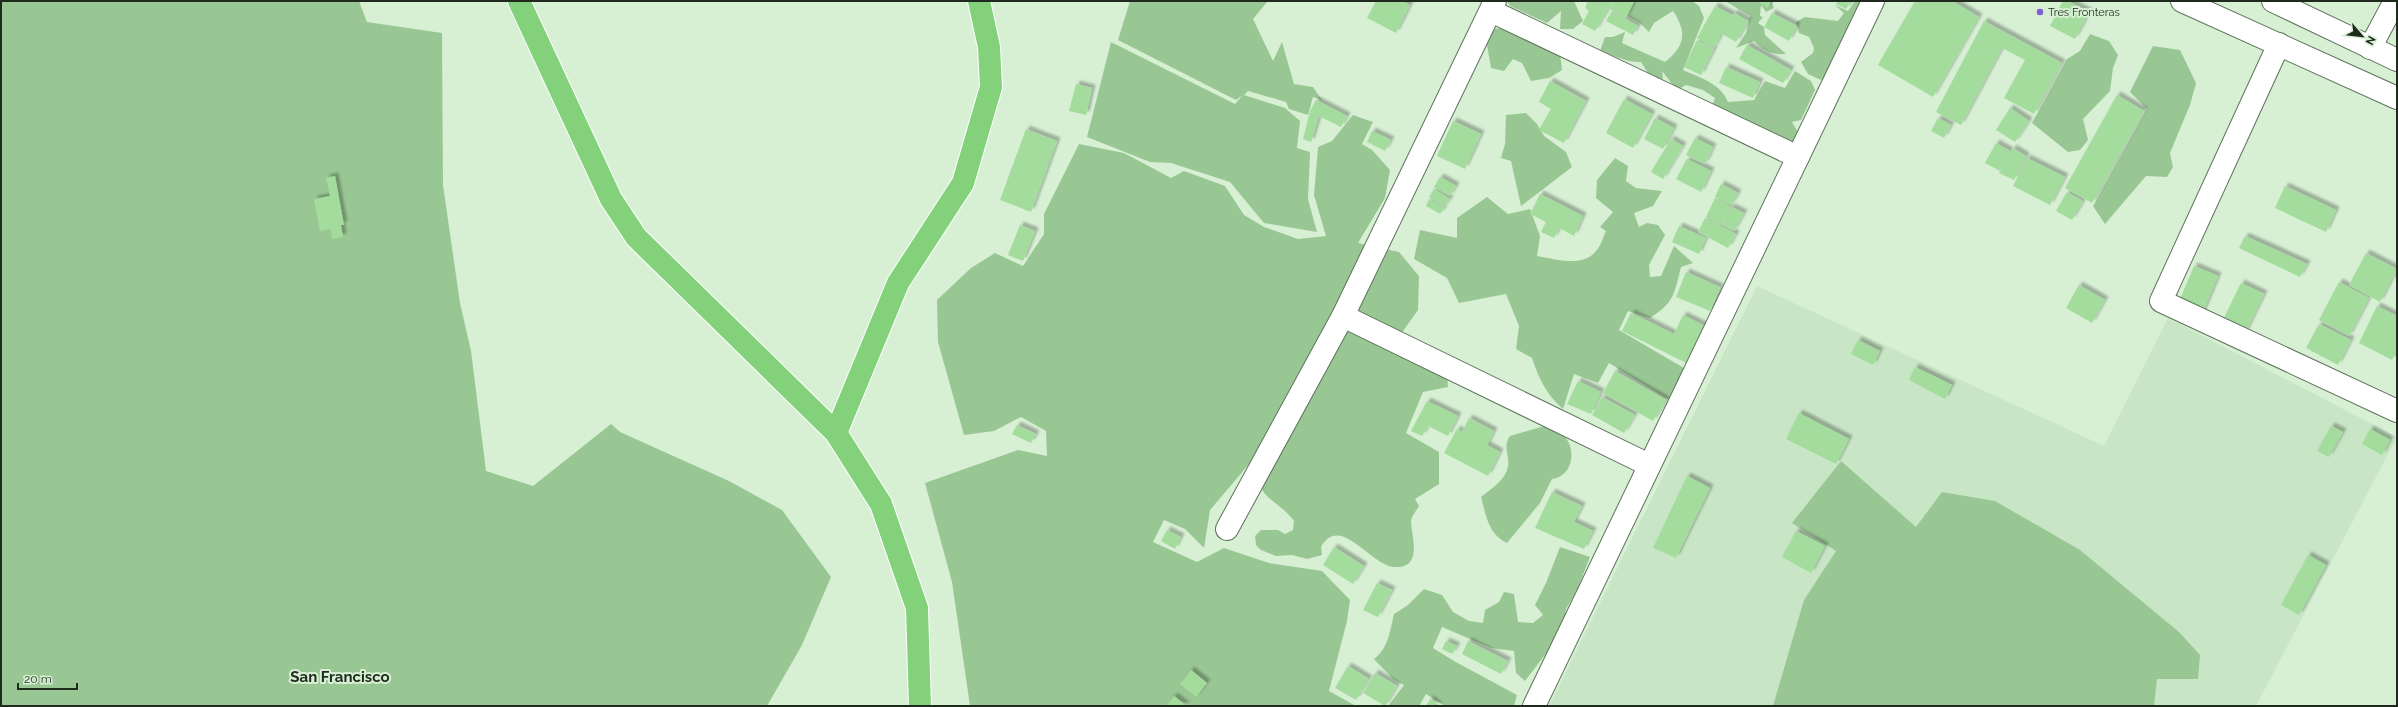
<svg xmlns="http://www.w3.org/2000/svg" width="2398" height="707" viewBox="0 0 2398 707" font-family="Raleway,sans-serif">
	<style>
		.built { fill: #c8e6c5 }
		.green { fill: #99c794 }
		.building { fill: #a4dc9e; filter: url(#shadow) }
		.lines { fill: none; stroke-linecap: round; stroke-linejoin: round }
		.street-casing { stroke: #5d735b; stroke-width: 24 }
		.secondary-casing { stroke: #5d735b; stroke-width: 24 }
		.highway-casing { stroke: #fff; stroke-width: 24 }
		.street { stroke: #fff; stroke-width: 22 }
		.secondary { stroke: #fff; stroke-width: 22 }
		.highway { stroke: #83d17b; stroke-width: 22 }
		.poi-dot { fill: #7e5dd7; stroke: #d7f0d4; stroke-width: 1.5 }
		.labels { text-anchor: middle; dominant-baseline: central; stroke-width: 4; stroke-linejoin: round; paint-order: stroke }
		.poi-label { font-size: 11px; fill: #1f291e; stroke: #d7f0d4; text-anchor: start }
		.district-label { font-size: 15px; font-weight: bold; fill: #1f291e; stroke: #d7f0d4 }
	</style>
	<defs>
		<filter id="shadow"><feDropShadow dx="3.5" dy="-3.5" stdDeviation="1" flood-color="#0004"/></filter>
	</defs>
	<rect width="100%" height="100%" fill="#d7f0d4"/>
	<polygon class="built" points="1757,286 2104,446 2168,318 2397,437 2256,706 1549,706"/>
	<g class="green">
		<polygon points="1,1 359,1 367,22 442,33 443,185 460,303 471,351 486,471 533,486 611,424 620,432 729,481 782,510 831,577 802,645 767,706 1,706"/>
		<polygon points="1130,1 1268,1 1253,19 1273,61 1282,42 1294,84 1313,87 1322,100 1313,97 1308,115 1289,109 1286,102 1248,91 1244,95 1285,108 1300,121 1297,148 1310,152 1308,199 1317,232 1264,223 1230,182 1171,163 1150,162 1087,137 1111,42 1235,104 1243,95 1236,100 1118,40"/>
		<polygon points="1507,1 1574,1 1583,21 1573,29 1560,29 1561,11 1547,23 1510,6"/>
		<path d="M1634,1h58l7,5 5,12 -21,52c18,8 37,13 45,32l26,-2 11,-19 20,7 10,-17 16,10 4,9 -14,30 -9,2 7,12 -9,14 -81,-33 6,-17 -12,-8 -17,-5 -9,5 -15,-19 1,8 -12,-1 -10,-16c-14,1 -27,-7 -41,-11l5,-14h8l12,-5 -3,11 43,19c19,-15 23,-29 8,-51l-19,12 -5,9 -10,-10 -13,-7z"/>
		<path d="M1725,1h46l3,7 -8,4 -5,-7 -1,11 3,1 -5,6 6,4 1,8 21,19c-14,1 -22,-3 -32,-13l-18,7 10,-15 4,-17z"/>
		<polygon points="1855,1 1864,1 1836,68 1821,80 1808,74 1801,62 1813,53 1814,48 1809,37 1799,33 1796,22 1805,17 1838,21 1844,13 1835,5 1848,11"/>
		<polygon points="1505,27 1560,52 1562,70 1549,78 1531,81 1522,63 1513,59 1504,71 1491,68 1487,45 1490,30"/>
		<polygon points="2090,34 2109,41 2118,55 2113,68 2110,91 2083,119 2088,140 2080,150 2068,152 2032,123 2067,59 2080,51"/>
		<polygon points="2153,46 2180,50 2196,83 2190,105 2170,153 2173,167 2167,177 2146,176 2105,224 2093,206 2147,109 2130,92"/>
		<polygon points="1526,113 1537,124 1544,136 1566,152 1572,167 1521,206 1511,161 1501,158 1505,144 1506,115"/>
		<path d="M1353,115l20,7 -11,22 10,6 18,20 -5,28 -27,45 41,9 20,24 -1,34 -20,28 49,35 1,14 -25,5 -17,41 33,19v32l-24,15 4,7c-3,5 -8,11 -8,16 1,16 12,47 -17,45 -24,-2 -54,-54 -73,-20l1,8 -15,4 -15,-4 -16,1 -15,-6 -5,-5 -1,-9 6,-6h17l7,4 8,-4 1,-9c-9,-14 -30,-22 -34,-36 -3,-8 -3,-19 -5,-28l-45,53 -6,38 -19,-19 -21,-9 -11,22 44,20 27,-14 45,15 53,8 28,29 -3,21 -18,70 27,15h-386l-18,-124 -27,-99 93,-33 29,6 -1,-25 -25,-14 -27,14 -30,4 -26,-93 -1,-42 34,-32 24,-15 28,13 21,-32v-20l35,-70 45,9 47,25 13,-7 41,15 19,29 20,12 34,12 28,-3 -12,-41 4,-48 14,-6z"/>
		<path d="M1615,158l13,8 -2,15 10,7 26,3 -9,15 -19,7 5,14 8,-4 11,2 7,10 -16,30 1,12 11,-1 13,-30 19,17 -12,4c-7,27 -6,35 -31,51l-22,-7 -9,19 70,41 -12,11v23l-68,-42 -11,20 -24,-9 -11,35c-17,-15 -24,-30 -31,-51l-16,-9 3,-23 -13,-32 -47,9 -12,-25 -33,-19 6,-29 37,8v-20l30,-21 21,17 22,-5 10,27 -3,20c18,3 46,12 59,-5 5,-5 7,-14 10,-20l-6,-4 13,-15 -17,-14 1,-18z"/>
		<path d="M1548,425c7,4 13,7 18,13 11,15 5,39 -14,41l-12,24 -33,40c-19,-9 -21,-28 -26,-46 10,-8 25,-17 27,-31 2,-12 -6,-18 2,-30z"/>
		<polygon points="1841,461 1916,527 1942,492 1995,501 2080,550 2179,632 2200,655 2198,679 2157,679 2154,706 1773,706 1804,600 1836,551 1792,523"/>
		<path d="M1560,547l30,10 -13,33 -11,19 -2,21 -39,51 -9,-8 -2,-22 -23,-3 -49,-21 -9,21 21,13 63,34 -3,11h-69l-19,-12 -7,12h-31l16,-21 -11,-6 -19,-20c14,-10 16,-28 20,-45l14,-9 16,-16 18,6 11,17 16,9 14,2 2,-13 14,-8 5,-10 10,2 4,28 15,1 10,-8 -8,-10 11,-22z"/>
	</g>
	<g class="building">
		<polygon points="1376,1 1401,1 1410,5 1396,33 1367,18"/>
		<polygon points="1588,1 1613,1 1595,31 1582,24 1589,11 1585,8"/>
		<polygon points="1614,1 1634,2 1626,18 1610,9"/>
		<polygon points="1756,1 1771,1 1768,8"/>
		<polygon points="1838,1 1851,1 1846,9 1836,4"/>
		<polygon points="1915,1 1952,1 1979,17 1933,97 1878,65"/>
		<polygon points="2063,1 2068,1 2089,12 2075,39 2050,26"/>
		<polygon points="1715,6 1732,15 1714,48 1697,38"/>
		<polygon points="1612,11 1638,26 1633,35 1606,21"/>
		<polygon points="1734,13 1748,21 1736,42 1722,34"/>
		<polygon points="1772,13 1797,26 1789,41 1764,27"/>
		<polygon points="1984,21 2062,63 2034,114 2004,98 2025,60 2002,48 1961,125 1936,112"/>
		<polygon points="1697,40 1714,49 1701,75 1684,67"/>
		<polygon points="1747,45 1791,70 1783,83 1739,59"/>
		<polygon points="1726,67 1760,82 1753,98 1719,83"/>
		<polygon points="1550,81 1586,101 1564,143 1539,130 1551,109 1539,102"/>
		<polygon points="1076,84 1092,88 1086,115 1069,111"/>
		<polygon points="2117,95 2144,111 2092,203 2065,188"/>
		<polygon points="1624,99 1652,114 1633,148 1606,133"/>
		<polygon points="1316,100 1347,116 1341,127 1319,116 1311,142 1303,139 1310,111"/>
		<polygon points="2010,108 2029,121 2015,142 1996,130"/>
		<polygon points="1655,118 1674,128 1663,149 1644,139"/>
		<polygon points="1938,118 1951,125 1944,138 1931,131"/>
		<polygon points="1453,121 1481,134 1465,169 1437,156"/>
		<polygon points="1026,129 1057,141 1031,212 1000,200"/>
		<polygon points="1372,131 1391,140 1385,151 1367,142"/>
		<polygon points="1695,138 1713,147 1705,164 1686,155"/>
		<polygon points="1671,139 1683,146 1663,179 1651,172"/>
		<polygon points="1996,143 2010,151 2000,171 1985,163"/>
		<polygon points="2013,148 2026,156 2014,180 1999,173"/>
		<polygon points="2027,158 2065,177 2050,205 2013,186"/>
		<polygon points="1687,159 1711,171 1701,192 1676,179"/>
		<polygon points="335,176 344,225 341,225 343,237 332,239 331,229 320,231 314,199 330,196 326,178"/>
		<polygon points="1440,177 1456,186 1450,196 1434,187"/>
		<polygon points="1721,184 1738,193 1731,205 1715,197"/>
		<polygon points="2285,186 2336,210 2326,232 2275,208"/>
		<polygon points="1434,189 1450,199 1444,207 1429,197"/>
		<polygon points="2067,192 2083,201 2072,220 2056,211"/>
		<polygon points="1540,194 1583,216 1574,236 1559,228 1554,238 1541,232 1546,222 1530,214"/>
		<polygon points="1715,198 1730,206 1721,225 1706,217"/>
		<polygon points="1429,199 1444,208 1440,214 1426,206"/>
		<polygon points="1731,207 1744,213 1734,231 1722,225"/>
		<polygon points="1705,218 1736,234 1728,248 1698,232"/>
		<polygon points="1020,225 1035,231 1023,261 1008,255"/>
		<polygon points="1679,226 1706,238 1699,254 1672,242"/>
		<polygon points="2245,236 2307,264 2300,277 2239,248"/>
		<polygon points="2366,253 2397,269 2380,302 2349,285"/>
		<polygon points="2194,266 2218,276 2202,314 2178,304"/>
		<polygon points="1686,272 1720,287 1710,311 1676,297"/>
		<polygon points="2339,282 2369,298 2349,336 2319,320"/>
		<polygon points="2241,283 2264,294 2245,333 2222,322"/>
		<polygon points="2079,285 2105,300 2092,323 2066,308"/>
		<polygon points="2377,306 2397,316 2397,350 2392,360 2359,343"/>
		<polygon points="1631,313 1674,334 1683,315 1709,328 1690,365 1622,331"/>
		<polygon points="2319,324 2351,340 2338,365 2306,348"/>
		<polygon points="1858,340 1880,351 1873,365 1851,354"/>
		<polygon points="1915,367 1952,385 1945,399 1909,380"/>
		<polygon points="1615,371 1666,400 1653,421 1603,393"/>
		<polygon points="1578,381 1601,392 1591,414 1567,404"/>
		<polygon points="1602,397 1635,415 1624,433 1592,415"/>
		<polygon points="1427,401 1458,416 1448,436 1428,426 1422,436 1411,431"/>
		<polygon points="1799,413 1849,439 1836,464 1786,439"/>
		<polygon points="1469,418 1494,431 1487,445 1500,452 1488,476 1444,453 1457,429 1462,432"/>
		<polygon points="1017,425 1036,434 1031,443 1012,434"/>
		<polygon points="2331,426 2343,432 2329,457 2317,451"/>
		<polygon points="2370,429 2390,440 2382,455 2362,444"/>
		<polygon points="1687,476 1710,488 1676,558 1653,548"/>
		<polygon points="1552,492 1582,506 1574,522 1593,531 1584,549 1535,528"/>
		<polygon points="1167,530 1181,537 1175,549 1161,541"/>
		<polygon points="1796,531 1825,546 1811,573 1782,557"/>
		<polygon points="1334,547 1364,566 1353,584 1323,565"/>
		<polygon points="2308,555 2326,565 2299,615 2281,605"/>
		<polygon points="1377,583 1392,590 1378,617 1363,610"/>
		<polygon points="1446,641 1457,646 1452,654 1442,649"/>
		<polygon points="1468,641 1508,661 1501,674 1462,654"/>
		<polygon points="1348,666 1369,679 1356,700 1335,688"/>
		<polygon points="1191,670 1207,683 1196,697 1180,684"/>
		<polygon points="1375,673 1397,686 1385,706 1363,693"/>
		<polygon points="1174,696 1187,706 1166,706"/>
		<polygon points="1430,699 1440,706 1426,706"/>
	</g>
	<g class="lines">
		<g class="street-casing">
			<g id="street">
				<polyline points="1491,11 1798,157"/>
				<polyline points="2279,44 2161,301 2397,411"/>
				<polyline points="2370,48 2395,1"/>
				<polyline points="1343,316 1649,465"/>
				<polyline points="1227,529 1343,316 1495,1"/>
				<polyline points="1534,706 1873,1"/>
			</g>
		</g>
		<g class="secondary-casing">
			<g id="secondary">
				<polyline points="2182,1 2397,98"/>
				<polyline points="2273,1 2397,60"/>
			</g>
		</g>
		<g class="highway-casing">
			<g id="highway">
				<polyline points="519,1 611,199 636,237 836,433 881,504 917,608 920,706"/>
				<polyline points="836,433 898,283 963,183 991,87 989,47 979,1"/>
			</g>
		</g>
		<use href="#street" class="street"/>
		<use href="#secondary" class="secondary"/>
		<use href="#highway" class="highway"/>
	</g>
	<circle class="poi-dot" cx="2040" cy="12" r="4"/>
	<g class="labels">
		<g class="poi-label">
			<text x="2048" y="12">Tres Fronteras</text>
		</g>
		<g class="district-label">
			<text x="340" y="677">San Francisco</text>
		</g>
	</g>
	<rect width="2398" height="707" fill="none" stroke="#1f291e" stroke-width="4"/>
	<g transform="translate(2362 36) rotate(118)" stroke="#d7f0d4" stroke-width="3" paint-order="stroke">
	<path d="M0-3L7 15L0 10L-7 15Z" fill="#1f291e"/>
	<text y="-6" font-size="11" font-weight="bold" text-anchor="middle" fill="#1f291e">N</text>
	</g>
	<path d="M18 683v6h59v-6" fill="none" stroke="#1f291e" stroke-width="2"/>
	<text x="24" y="683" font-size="12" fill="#1f291e" stroke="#d7f0d4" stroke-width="3" paint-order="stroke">20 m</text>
</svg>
